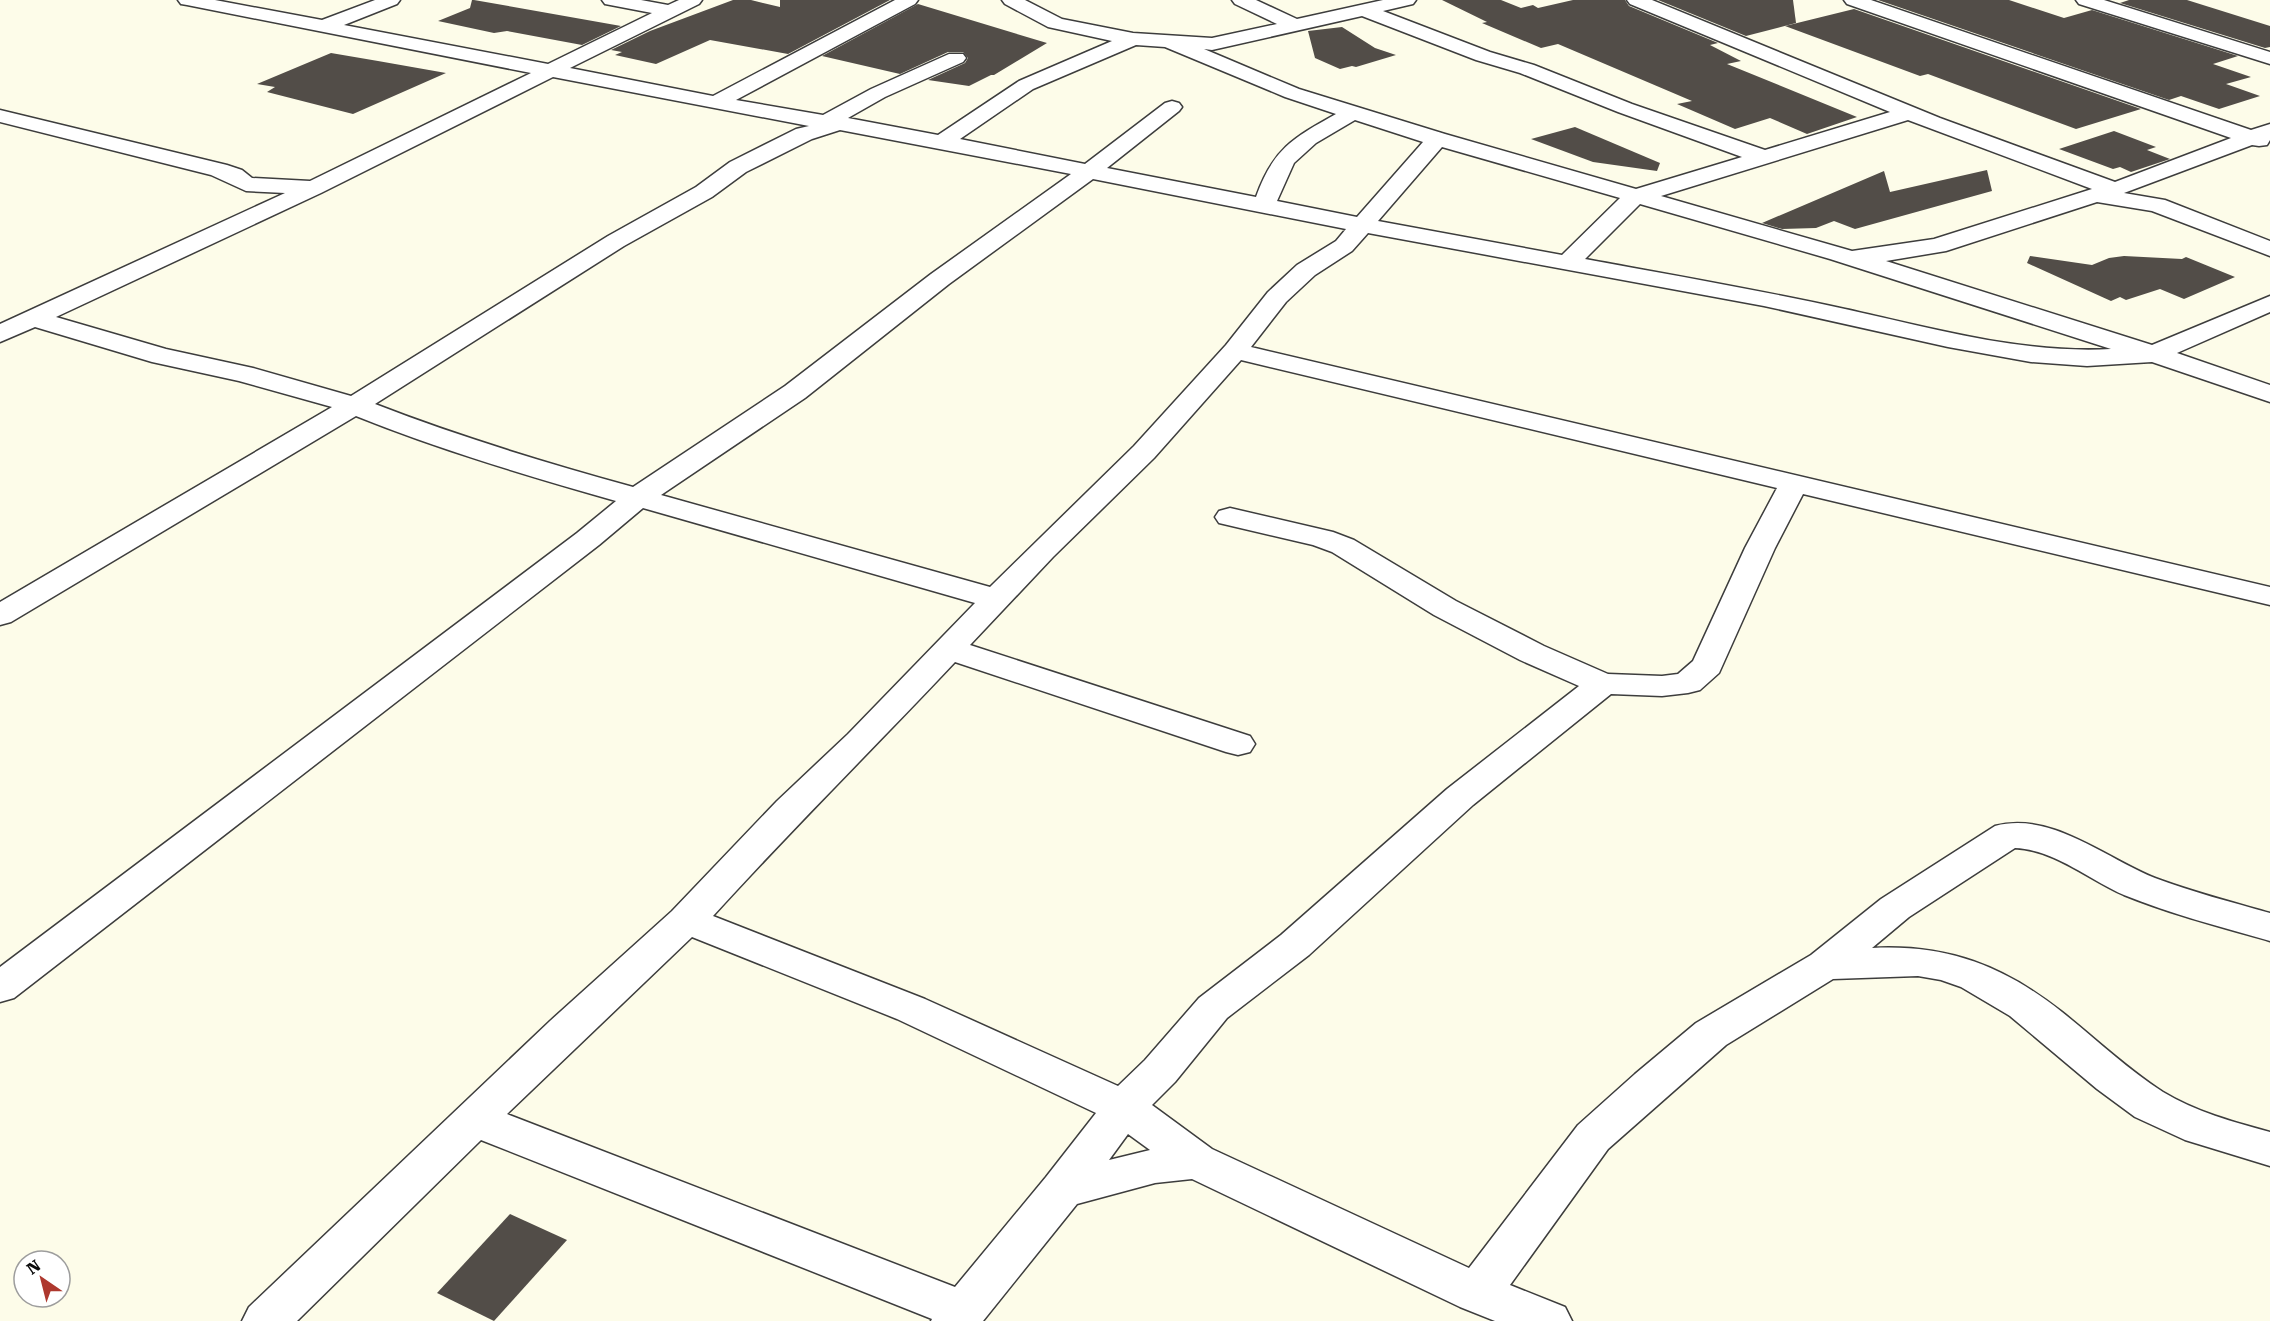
<svg xmlns="http://www.w3.org/2000/svg" width="2270" height="1321" viewBox="0 0 2270 1321" font-family="'Roboto Serif',serif">
	<style>
		.building { fill: #524d48 }
		.lines { fill: none; stroke-linecap: round; stroke-linejoin: round }
		.street-casing { stroke: #3d3d3d; stroke-width: 3 }
		.street { fill: #fff; fill-rule: evenodd }
	</style>
	<rect width="100%" height="100%" fill="#fdfce9"/>
	<g class="building">
		<polygon points="472,0 474,0 621,26 582,45 507,31 494,33 438,21 470,8"/>
		<polygon points="733,0 751,0 780,7 780,0 890,0 788,54 710,40 656,64 615,55 622,52 611,50 650,31"/>
		<polygon points="1442,0 1501,0 1521,8 1533,5 1538,8 1573,0 1625,0 1629,6 1718,43 1710,45 1741,61 1727,64 1857,117 1807,134 1770,118 1735,129 1677,104 1692,101 1558,44 1541,48 1482,23 1487,22"/>
		<polygon points="1658,0 1793,0 1796,23 1746,36"/>
		<polygon points="1878,0 2009,0 2064,18 2092,10 2238,56 2213,64 2251,77 2226,84 2260,96 2219,109 2181,96 2169,100"/>
		<polygon points="2129,0 2187,0 2270,26 2270,47 2265,48 2120,3"/>
		<polygon points="918,4 1047,43 994,75 991,75 969,86 928,80 965,63 968,58 963,52 948,52 900,74 822,56"/>
		<polygon points="1854,9 2141,109 2076,129 1928,74 1920,76 1785,26"/>
		<polygon points="1342,27 1375,48 1396,55 1356,67 1352,66 1340,69 1315,58 1308,31"/>
		<polygon points="331,53 378,61 446,73 353,114 267,92 275,87 257,84"/>
		<polygon points="1575,127 1660,163 1657,171 1593,162 1531,139"/>
		<polygon points="2114,131 2156,147 2147,150 2170,159 2131,172 2120,167 2113,169 2059,149"/>
		<polygon points="1987,170 1992,191 1855,229 1834,221 1816,228 1782,229 1762,223 1884,171 1890,192"/>
		<polygon points="2030,256 2092,265 2109,258 2124,256 2182,259 2186,257 2235,277 2184,299 2160,289 2126,300 2120,297 2111,301 2027,263"/>
		<polygon points="510,1214 567,1240 494,1321 437,1293"/>
	</g>
	<g class="lines">
		<g class="street-casing">
			<g id="street">
				<path d="M178,0h37l107,20 53,-20h25l-3,4 -53,21 204,39 104,-51 -47,-9 -3,-4h39l27,5 11,-5h23l-3,4 -129,64 143,28 182,-96h23l-3,4 -179,96 87,15 48,-26 78,-35h14l3,4 -3,4 -78,35 -37,21 90,17 81,-54 93,-40 -64,-14 -43,-23 -3,-4h23l37,19 71,14 79,5 65,-14 -42,-20 -3,-4h24l41,19 86,-19h33l-3,4 -30,7 107,41 44,13 98,39 133,46 125,-38 -260,-108 -3,-4h25l288,118 175,64 116,-44 -384,-134 -3,-4h27l380,130 19,-6v16l-3,5 -8,1 -7,-1 -128,48 41,7 105,41v15l-118,-45 -55,-9 -151,49 -60,10 266,84 118,-49v16l-93,41 93,32v17l-118,-40 -65,4 -56,-4 -83,-15 -184,-41 -396,-73 -16,18 -37,24 -29,27 -35,45 1019,240v18l-467,-111 -28,54 -56,125 -19,17 -12,3 -26,3 -51,-2 -138,111 -164,150 -82,63 -52,64 -23,23 60,44 257,119 109,-143 57,-51 61,-51 115,-68 70,-56 114,-73c56,-15 110,32 160,52 37,14 76,24 115,35v28c-49,-14 -99,-27 -146,-46 -36,-16 -69,-45 -109,-47l-106,69 -37,31c75,-4 132,18 190,64 34,27 65,57 101,80 33,20 70,30 107,40v34l-85,-26 -50,-23 -38,-28 -87,-73 -49,-29 -20,-7 -23,-4 -85,3 -107,66 -118,104 -98,136 55,22 7,14h-77l-35,-14 -268,-128 -37,4 -78,21 -94,117h-52l1,-2 -451,-179 -184,181h-55l7,-14 301,-286 122,-110 105,-110 71,-67 127,-131 -332,-95 -44,37 -585,453 -14,4v-35l577,-434 39,-32c-88,-25 -175,-51 -260,-85l-345,206 -11,3v-23l332,-195 -93,-26 -87,-19 -117,-35 -35,15v-18l285,-131 -39,-2 -35,-16 -211,-53v-12l227,55 15,5 10,8 58,3 221,-108 -344,-68 -6,-1zM1362,16l114,44 44,13 98,39 124,45 -106,32 -191,-55 -146,-45 -95,-40 8,1zM1136,45l29,2 120,50 51,17c-43,24 -63,35 -80,83l-149,-29 72,-57 3,-4 -3,-4 -7,-2 -7,2 -80,61 -125,-25 73,-50zM553,77l256,49 -13,3 -66,33 -34,25 -88,49 -257,160 -98,-28 -87,-19 -110,-32 265,-124zM1355,120l68,22 -66,75 -80,-16 17,-38 22,-20zM1908,120l184,69 -158,50 -82,12 -191,-55zM840,130l231,44 -140,100 -146,112 -152,101c-87,-24 -173,-50 -258,-83l249,-158 88,-49 34,-25 66,-33zM1442,147l178,51 -58,57 -184,-34zM1093,179l253,50 -10,12 -39,24 -29,27 -42,53 -92,101 -144,141 -329,-92 144,-97 144,-114zM1640,204l190,55 281,90c-89,5 -179,-21 -266,-40 -86,-19 -173,-34 -260,-50zM1241,360l536,128 -32,60 -52,113 -15,13 -16,2 -54,-2 -64,-28 -88,-45 -102,-61 -21,-8 -103,-24 -11,3 -4,6 4,6 94,22 19,7 102,63 86,45 59,26 -132,103 -166,146 -82,63 -54,62 -27,26 -193,-87 -212,-83c79,-87 162,-169 242,-254l271,90 12,3 12,-3 5,-8 -5,-8 -280,-91 83,-88 101,-99zM692,937l205,82 199,94 -50,64 -91,110 -448,-173zM1128,1134l22,16 -41,10z"/>
				<polygon points="2076,0 2104,0 2270,52 2270,64 2079,4"/>
			</g>
		</g>
		<use href="#street" class="street"/>
	</g>
	<g transform="translate(42 1279) rotate(325)"><circle r="28" fill="#ffffff" stroke="#9d9d9d" stroke-width="1.5"/>
	<path d="M0-4.5L10 22L0 15L-10 22Z" fill="#ae382e"/>
	<text y="-9" font-size="16" font-weight="bold" text-anchor="middle" fill="#0a0a0a">N</text>
	</g>
</svg>
